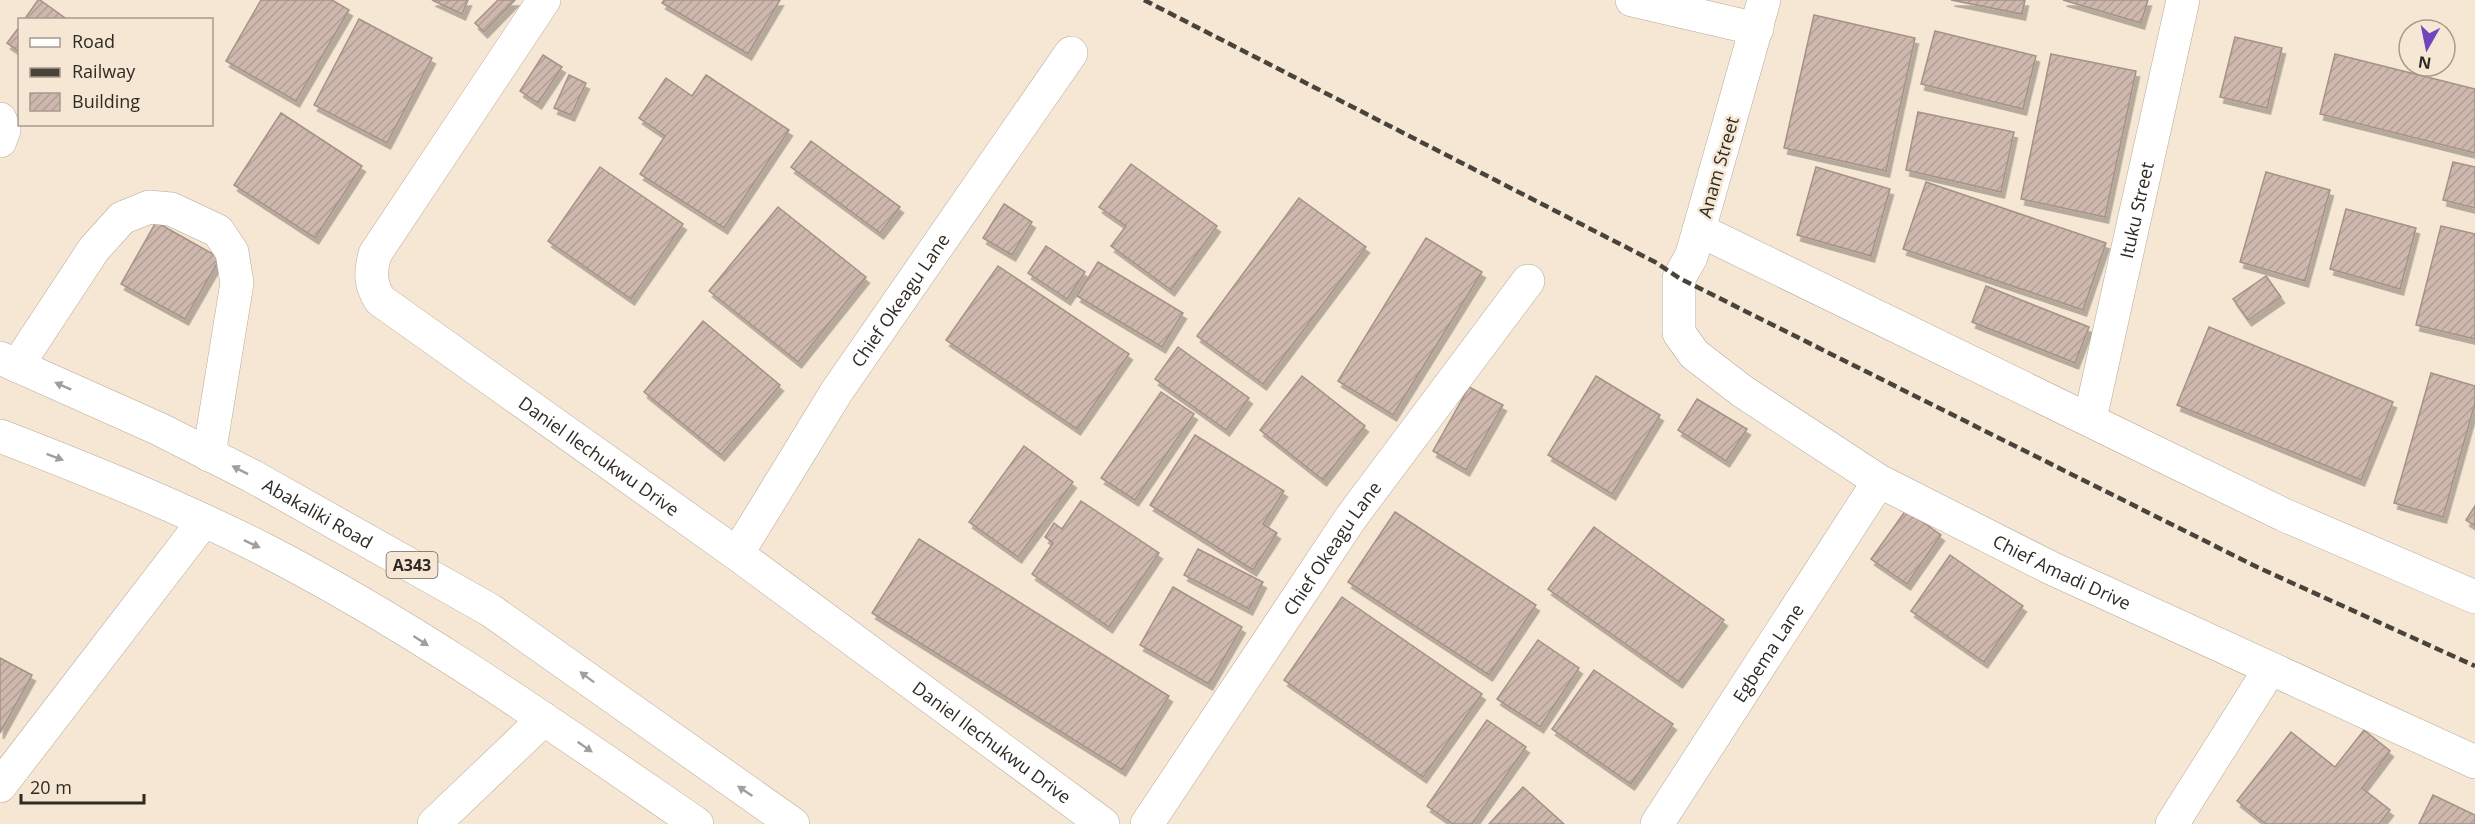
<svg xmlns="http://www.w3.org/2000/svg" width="2475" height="824" viewBox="0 0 2475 824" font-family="'Open Sans',sans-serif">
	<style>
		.building { fill: url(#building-hatch); stroke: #a69187; stroke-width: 1.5; filter: url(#shadow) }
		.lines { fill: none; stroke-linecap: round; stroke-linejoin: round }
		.minor-casing { stroke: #b6a997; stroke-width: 34 }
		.highway-casing { stroke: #b6a997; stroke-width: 34 }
		.minor { stroke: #fff; stroke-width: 33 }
		.highway { stroke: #fff; stroke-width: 33 }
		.rail { stroke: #49433a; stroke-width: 4.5; stroke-dasharray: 9 4.5; stroke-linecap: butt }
		.oneway { fill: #a19f9c }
		.labels { text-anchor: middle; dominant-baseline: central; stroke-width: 5; stroke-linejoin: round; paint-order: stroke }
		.shield { fill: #f5e7d4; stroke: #6a6358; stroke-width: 1.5 }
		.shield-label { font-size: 16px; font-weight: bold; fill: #2f2a23 }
		.street-label { font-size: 18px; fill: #2f2a23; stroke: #f5e7d4 }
	</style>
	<defs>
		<pattern id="building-hatch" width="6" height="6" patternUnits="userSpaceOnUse" patternTransform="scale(1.5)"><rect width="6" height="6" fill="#ceb8ad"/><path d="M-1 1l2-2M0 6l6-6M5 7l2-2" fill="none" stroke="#b19e95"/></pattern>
		<filter id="shadow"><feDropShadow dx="3.5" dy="6" stdDeviation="0" flood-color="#0004"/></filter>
	</defs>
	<rect width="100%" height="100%" fill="#f5e7d4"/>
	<g class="building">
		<polygon points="38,0 40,0 68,20 24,20"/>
		<polygon points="261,0 332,0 349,10 296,101 226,61"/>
		<polygon points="432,0 468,0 462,14"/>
		<polygon points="498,0 515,0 484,32 475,23"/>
		<polygon points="664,0 780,0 748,54 662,3"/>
		<polygon points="1951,0 2025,0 2022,14"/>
		<polygon points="2063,0 2148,0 2141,23"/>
		<polygon points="1814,15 1915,38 1886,171 1784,148"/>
		<polygon points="359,19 432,58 387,143 314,105"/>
		<polygon points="20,26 20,52 7,43"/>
		<polygon points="1935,31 2036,56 2023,109 1921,84"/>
		<polygon points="2235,37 2282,48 2267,108 2220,97"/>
		<polygon points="2051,54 2136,71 2105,217 2021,199"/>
		<polygon points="2335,54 2475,89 2475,153 2320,114"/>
		<polygon points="543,55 562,67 538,103 520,91"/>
		<polygon points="569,75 586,83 571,115 554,108"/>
		<polygon points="706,75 789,130 724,228 640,174 665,136 639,118 666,78 692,96"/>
		<polygon points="1918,112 2014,132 2001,192 1906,170"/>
		<polygon points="281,113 362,166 315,238 234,185"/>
		<polygon points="811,141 900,207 880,233 791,167"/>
		<polygon points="2453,162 2475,167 2475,208 2443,200"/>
		<polygon points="1131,164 1217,226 1171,290 1111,246 1126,226 1099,207"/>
		<polygon points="600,167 683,224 631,299 548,241"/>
		<polygon points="1816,167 1890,189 1871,256 1797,235"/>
		<polygon points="2266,172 2330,190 2305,281 2240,262"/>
		<polygon points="1926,182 2106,243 2083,310 1903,249"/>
		<polygon points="1299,198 1366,247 1263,384 1197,336"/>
		<polygon points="1004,204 1032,222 1012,255 983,238"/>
		<polygon points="778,207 866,277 798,362 709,291"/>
		<polygon points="2346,209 2416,228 2400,289 2330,269"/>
		<polygon points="156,222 220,258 185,319 121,284"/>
		<polygon points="2441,226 2475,234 2475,339 2416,325"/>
		<polygon points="1426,238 1482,272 1393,415 1338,381"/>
		<polygon points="1046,246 1085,272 1067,299 1028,273"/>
		<polygon points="1098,262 1183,313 1162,347 1077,296"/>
		<polygon points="998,266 1129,354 1077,429 946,340"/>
		<polygon points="2266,276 2281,297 2248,320 2233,299"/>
		<polygon points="1986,286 2089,327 2075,363 1972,322"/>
		<polygon points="703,321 780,385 721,455 644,392"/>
		<polygon points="2209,327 2393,402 2361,480 2177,405"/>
		<polygon points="1178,347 1249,398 1226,430 1155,379"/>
		<polygon points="2431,373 2475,386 2475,403 2443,517 2394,503"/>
		<polygon points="1302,376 1365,426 1323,480 1260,430"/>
		<polygon points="1596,376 1660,415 1612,494 1548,455"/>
		<polygon points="1469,387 1503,405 1466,470 1433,451"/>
		<polygon points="1161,392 1194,414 1135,500 1101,478"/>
		<polygon points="1697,399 1747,429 1726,461 1678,430"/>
		<polygon points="1195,435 1284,491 1263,524 1277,533 1253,570 1150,505"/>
		<polygon points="1024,446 1073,482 1018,557 969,522"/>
		<polygon points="1081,501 1159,553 1109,627 1032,574 1053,543 1045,537 1054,523 1062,529"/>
		<polygon points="2475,506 2475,526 2466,520"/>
		<polygon points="1906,510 1941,535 1907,584 1871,559"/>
		<polygon points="1395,512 1536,605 1489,675 1348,582"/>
		<polygon points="1594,527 1724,620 1679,682 1548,589"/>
		<polygon points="919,539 1169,696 1122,770 872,613"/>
		<polygon points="1198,549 1263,582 1249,609 1184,575"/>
		<polygon points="1950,555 2023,606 1984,662 1911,611"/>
		<polygon points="1173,587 1242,627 1209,684 1140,645"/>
		<polygon points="1342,597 1482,694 1423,777 1284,680"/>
		<polygon points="1538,640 1579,668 1540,727 1497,699"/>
		<polygon points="0,658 32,675 0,733"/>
		<polygon points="1594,670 1673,724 1631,784 1552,729"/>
		<polygon points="1487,720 1526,747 1472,824 1453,824 1427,806"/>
		<polygon points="2364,730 2390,751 2362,788 2390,810 2379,824 2266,824 2237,801 2291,732 2335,767"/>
		<polygon points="1523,787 1564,824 1489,824"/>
		<polygon points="2433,795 2475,815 2475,824 2419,824"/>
	</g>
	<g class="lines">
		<g class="minor-casing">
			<g id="minor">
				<path id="s1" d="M544,0l-169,254c-5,19 -5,30 5,46l357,254 366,270"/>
				<polyline points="1632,0 1757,29"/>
				<path id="s2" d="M1764,0l-65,230 -8,27 -12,21v55l15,21 48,37 137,90 172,87 424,194"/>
				<polyline points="0,119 4,130 0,141"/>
				<polyline points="1699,230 2284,515 2475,597"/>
				<polyline points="17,366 94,249 122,218 149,207 171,209 218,231 232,252 237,283 209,455"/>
				<path id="s3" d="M2090,419l93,-419"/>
				<path id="s4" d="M737,554l100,-163 234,-338"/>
				<polyline points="0,786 203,522"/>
				<polyline points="434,824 544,719"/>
				<path id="s5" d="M1147,824l203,-305 178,-238"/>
				<path id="s6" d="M1657,824l222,-343"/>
				<polyline points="2172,824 2270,669"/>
			</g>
		</g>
		<g class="highway-casing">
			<g id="highway">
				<path id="s7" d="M0,358l159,71 93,47 238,134 303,214"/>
				<path d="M0,436c89,34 178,70 263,113 152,78 293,178 434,275"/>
			</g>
		</g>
		<use href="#minor" class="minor"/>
		<use href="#highway" class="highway"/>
		<polyline class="rail" points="1144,0 1655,262 1679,278 2257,567 2475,666"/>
	</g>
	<defs><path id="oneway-solid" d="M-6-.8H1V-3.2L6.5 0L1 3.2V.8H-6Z" transform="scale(1.5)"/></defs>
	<g class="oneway">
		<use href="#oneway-solid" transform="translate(63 386) rotate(-156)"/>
		<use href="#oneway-solid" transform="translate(55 457) rotate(21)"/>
		<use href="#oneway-solid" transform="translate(240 470) rotate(-153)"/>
		<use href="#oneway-solid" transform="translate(252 544) rotate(25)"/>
		<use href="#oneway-solid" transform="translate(421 641) rotate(33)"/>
		<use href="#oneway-solid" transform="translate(587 677) rotate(-143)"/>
		<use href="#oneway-solid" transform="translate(585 747) rotate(35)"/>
		<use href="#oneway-solid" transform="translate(745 791) rotate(-146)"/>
	</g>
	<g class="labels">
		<rect class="shield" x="386.5" y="552" width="51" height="26" rx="4.5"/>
		<g class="shield-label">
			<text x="412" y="565">A343</text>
		</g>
		<g class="street-label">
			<text transform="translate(1718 167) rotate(-74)">Anam Street</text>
			<text stroke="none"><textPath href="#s3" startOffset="214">Ituku Street</textPath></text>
			<text stroke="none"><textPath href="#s4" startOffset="302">Chief Okeagu Lane</textPath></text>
			<text stroke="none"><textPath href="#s1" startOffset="622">Daniel Ilechukwu Drive</textPath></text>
			<text stroke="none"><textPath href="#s7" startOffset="354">Abakaliki Road</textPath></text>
			<text stroke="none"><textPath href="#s5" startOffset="332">Chief Okeagu Lane</textPath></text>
			<text stroke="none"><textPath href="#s2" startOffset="801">Chief Amadi Drive</textPath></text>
			<text stroke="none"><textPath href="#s6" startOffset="204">Egbema Lane</textPath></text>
			<text stroke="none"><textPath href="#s1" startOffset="1108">Daniel Ilechukwu Drive</textPath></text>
		</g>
	</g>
	<rect x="18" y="18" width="195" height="108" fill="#f5e7d4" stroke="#a69b8d" stroke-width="1.5"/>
	<rect x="30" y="38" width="30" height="9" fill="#ffffff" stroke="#a69b8d" stroke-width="1.5"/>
	<text x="72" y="48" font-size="18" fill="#2f2a23">Road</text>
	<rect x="30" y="68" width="30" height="9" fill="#49433a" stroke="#a69b8d" stroke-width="1.5"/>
	<text x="72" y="78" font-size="18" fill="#2f2a23">Railway</text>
	<rect x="30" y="93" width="30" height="18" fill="url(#building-hatch)" stroke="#a69b8d" stroke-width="1.5"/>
	<text x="72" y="108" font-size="18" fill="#2f2a23">Building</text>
	<g transform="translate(2427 48) rotate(189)"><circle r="28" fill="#f5e7d4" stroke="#a69b8d" stroke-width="1.5"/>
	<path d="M0-4.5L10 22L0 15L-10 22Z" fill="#6f45bd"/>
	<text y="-9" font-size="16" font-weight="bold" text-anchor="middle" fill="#2f2a23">N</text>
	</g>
	<path d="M21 794v9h123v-9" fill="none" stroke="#2f2a23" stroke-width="3"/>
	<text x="30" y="794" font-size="18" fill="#2f2a23" stroke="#f5e7d4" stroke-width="4.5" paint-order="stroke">20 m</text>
</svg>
